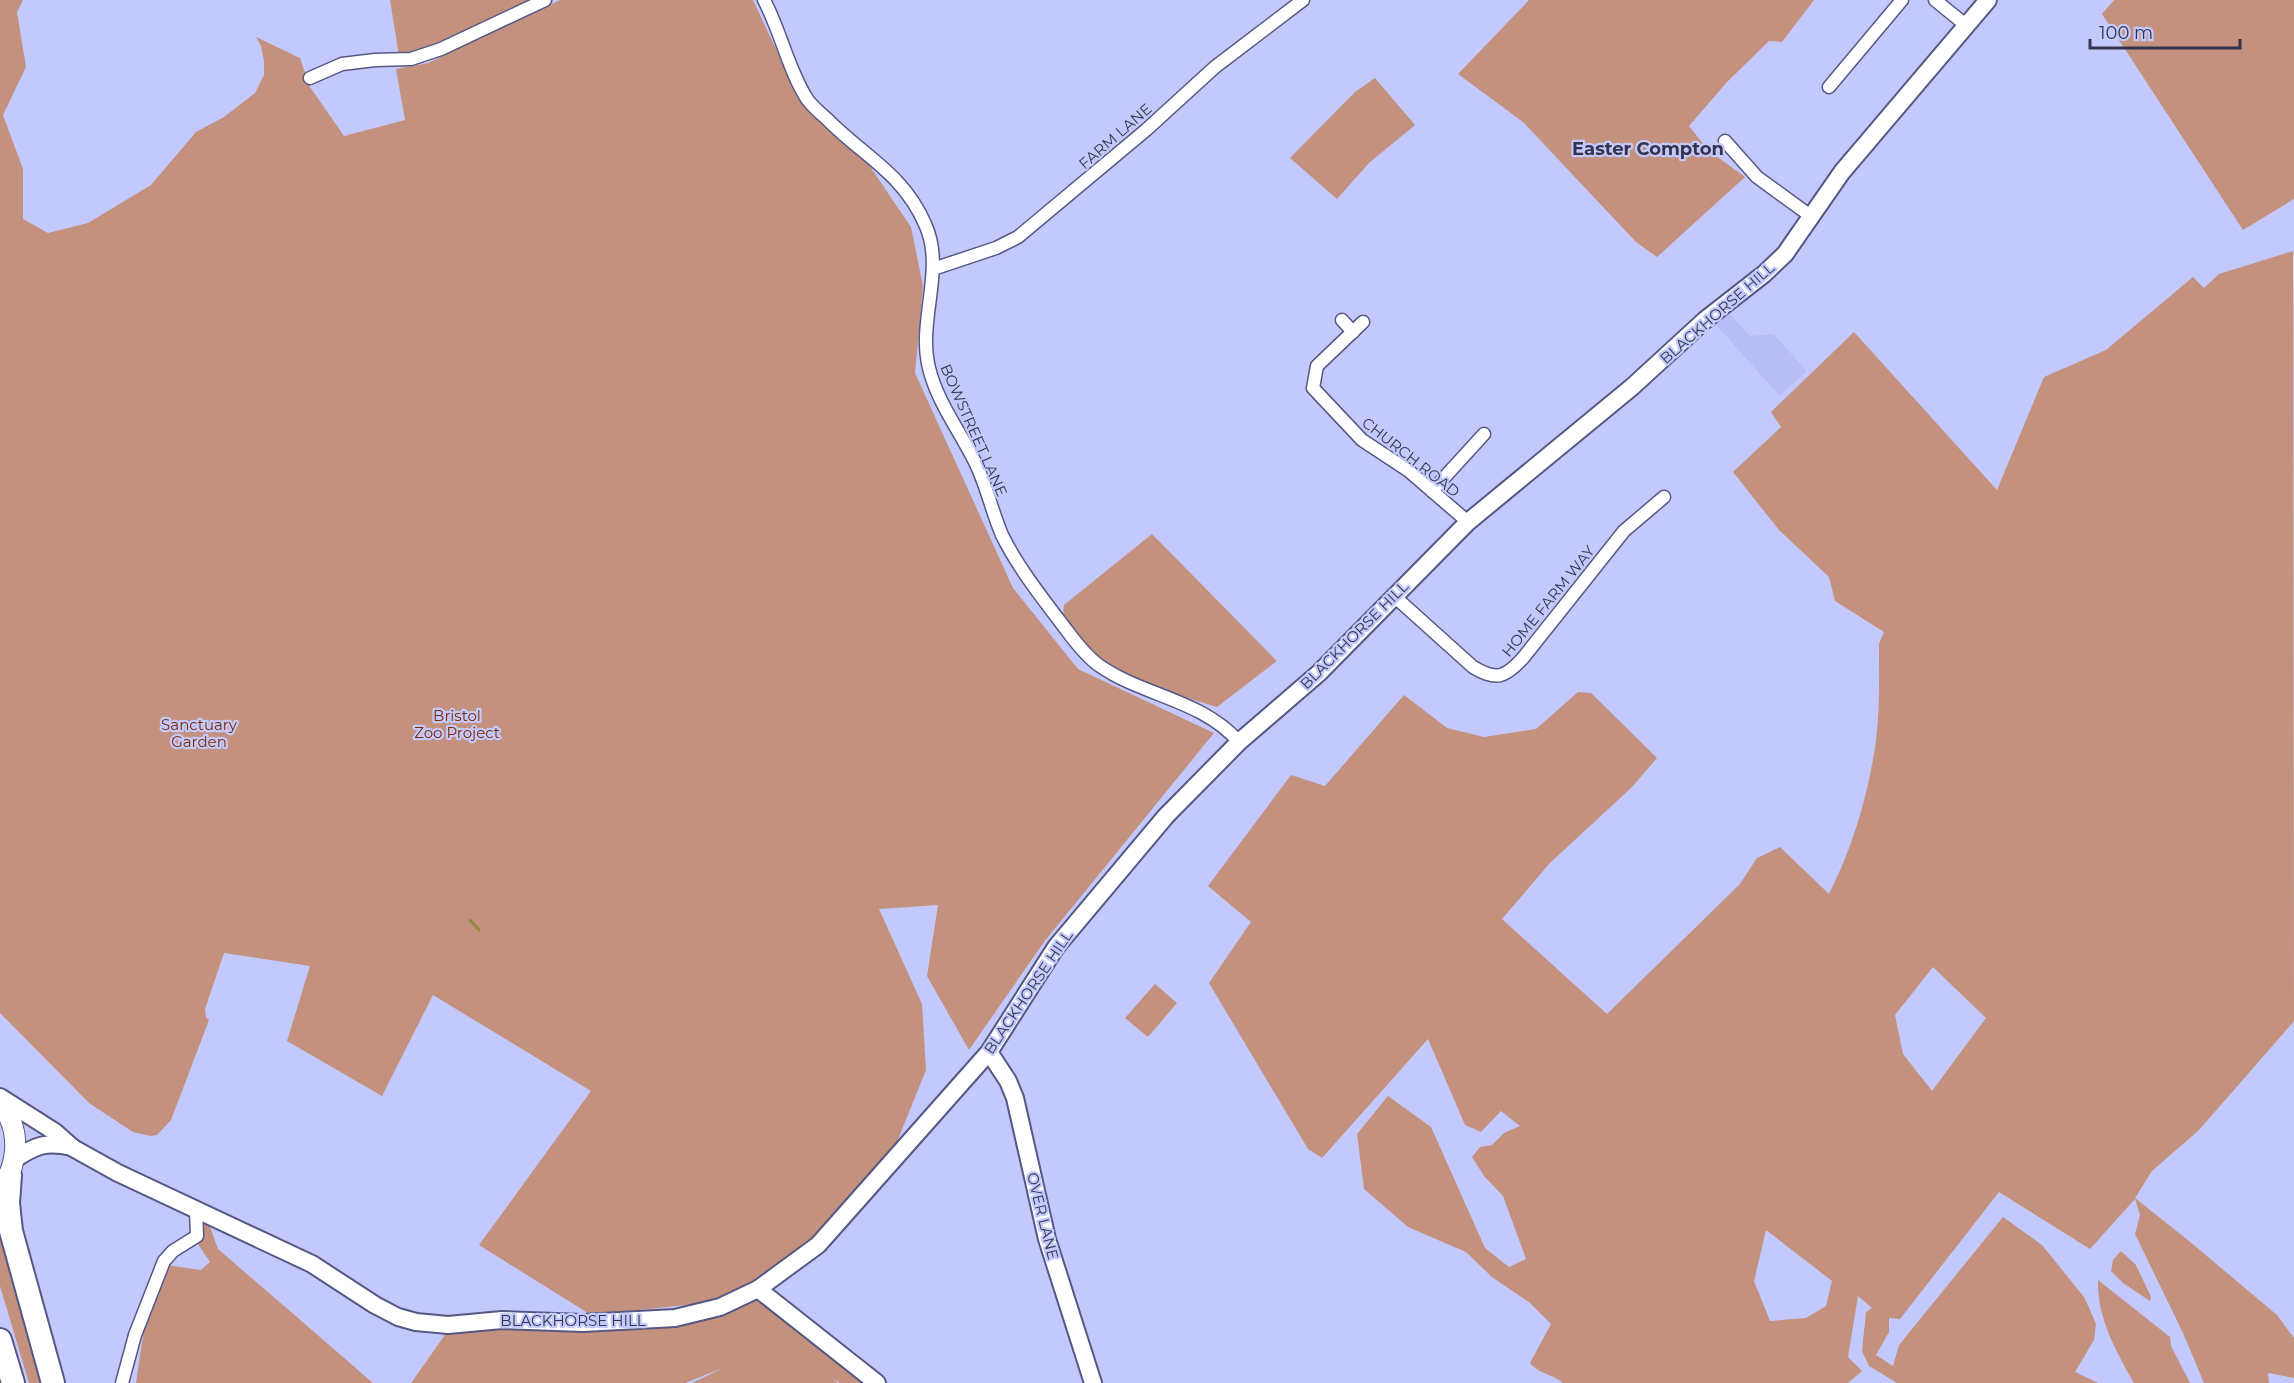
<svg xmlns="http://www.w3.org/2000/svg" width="2294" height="1383" viewBox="0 0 2294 1383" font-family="Montserrat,sans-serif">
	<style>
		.built { fill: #b8bdf8 }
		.green { fill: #c3917e; fill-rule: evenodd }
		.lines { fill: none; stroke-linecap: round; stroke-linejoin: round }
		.stream { stroke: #948940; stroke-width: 3 }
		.street-casing { stroke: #555885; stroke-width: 15 }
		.secondary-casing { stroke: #555885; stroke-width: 20 }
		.primary-casing { stroke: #555885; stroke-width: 22 }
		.highway-casing { stroke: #555885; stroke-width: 26 }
		.street { stroke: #fff; stroke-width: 12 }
		.secondary { stroke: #fff; stroke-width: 16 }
		.primary { stroke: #fff; stroke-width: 20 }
		.highway { stroke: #fff; stroke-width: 22 }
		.labels { text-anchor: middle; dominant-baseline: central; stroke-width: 4.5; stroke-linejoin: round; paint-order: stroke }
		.street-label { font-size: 15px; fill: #34354a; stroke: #c4c9fd }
		.park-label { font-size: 15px; fill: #7e2900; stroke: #c4c9fd }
		.quarter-label { font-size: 18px; font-weight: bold; fill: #34354a; stroke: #c4c9fd }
	</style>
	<rect width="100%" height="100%" fill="#c4c9fd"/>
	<polygon class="built" points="1730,314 1750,336 1773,334 1807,371 1780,396 1716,325"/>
	<g class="green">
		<polygon points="0,0 23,0 17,12 26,67 3,115 23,169 23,219 48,233 88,223 151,185 196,132 224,117 255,93 264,75 264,61 261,46 256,37 300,58 310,87 344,136 405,120 396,69 428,63 560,0 753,0 798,96 869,165 911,227 923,286 915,373 1013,588 1078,669 1214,733 1044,942 969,1050 927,976 938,905 879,909 922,1004 926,1070 897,1142 813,1239 754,1282 705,1303 591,1315 479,1245 591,1091 433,995 382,1096 287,1041 310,966 224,953 205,1009 206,1017 209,1020 171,1120 157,1135 150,1136 133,1132 89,1103 0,1013"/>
		<polygon points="390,0 535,0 424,50 399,56"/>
		<polygon points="1529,0 1814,0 1782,42 1769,41 1727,82 1689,126 1708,150 1745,177 1657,257 1636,242 1523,122 1458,74"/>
		<polygon points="2114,0 2294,0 2294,199 2243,230 2102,14"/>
		<polygon points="1375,78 1415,125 1369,163 1337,199 1290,158 1355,92"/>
		<path d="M2293,251l1,770 -95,109 -47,41 -17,27 54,43 88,74 17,23v40l-26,-5 1,10h-65l-21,-50 -48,-99 5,-19 -5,-16 -45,50 -91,-57 -99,127 -11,-1v14l-13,23 17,11 6,-21 104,-128 39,28 42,52 6,13 6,14 -2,16 -19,32 23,11h-201l-28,-17 -7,-15 4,-39 6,-4 -14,-12 -10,61 14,14 -14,12h-285c-12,-10 -23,-8 -33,-20l21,-39 -21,-21 -38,-26 -26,-25 -58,-25 -44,-38 -7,-55 31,-38 43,31 54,121 24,19 17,-8 -23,-63 -19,-20 -12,-19 8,-10 12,-2 12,-12 16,-7 -19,-15 -20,21 -16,-7 -37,-86 -106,119 -14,-9 -99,-166 42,-61 -43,-36 83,-111 34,11 79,-91 43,33 37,9 52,-8 42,-37 13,1 66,65 -25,29 -83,77 -47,55 105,95 133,-130 17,-26 23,-11 49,47c24,-47 40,-102 47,-154 4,-31 3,-64 3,-96l5,-12 -49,-31 -6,-24 -50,-47 -46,-58 48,-45 -10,-15 83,-80 143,158 47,-113 62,-27 87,-73 11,11 15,-14zM1933,967l53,51 -54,73 -29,-37 -8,-39zM1766,1230l66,51 -6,25 -20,12 -36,3 -16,-40z"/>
		<polygon points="1152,534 1277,661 1217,707 1167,692 1100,661 1063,618 1064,605"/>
		<polygon points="1155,984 1177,1003 1148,1037 1125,1018"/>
		<polygon points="0,1205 45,1383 29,1383 0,1286"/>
		<polygon points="198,1221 209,1224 218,1249 373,1383 136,1383 143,1335 166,1265 201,1270 210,1262 194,1238"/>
		<polygon points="2121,1251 2136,1265 2151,1297 2150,1301 2123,1283 2111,1271 2113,1260"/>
		<path d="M2098,1280l72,57 1,9 19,37h-56c-18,-32 -37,-65 -36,-103z"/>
		<polygon points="757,1298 866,1383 840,1383 832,1378 838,1383 692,1383 723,1368 685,1383 411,1383 447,1332 693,1321"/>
	</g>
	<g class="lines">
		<polyline class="stream" points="470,920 479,930"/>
		<g class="street-casing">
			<g id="street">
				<path d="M764,0c17,32 24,69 43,99 5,7 13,14 20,20 36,37 76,54 98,105 21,45 -8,96 4,144 8,34 32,65 47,96 11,23 16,48 26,71 16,33 44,68 66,97 9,12 20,26 32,34 43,30 103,34 139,76"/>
				<polyline points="1935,0 1967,26"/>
				<polyline points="310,78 342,64 375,60 411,59 441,49 545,0"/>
				<polyline points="1829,87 1902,0"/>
				<polyline points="1725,141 1757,177 1812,217"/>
				<polyline points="933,269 996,248 1018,237 1146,130 1215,67 1303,0"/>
				<polyline points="1342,320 1353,332"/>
				<polyline points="1363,322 1317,366 1313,388 1362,440 1409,471 1468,522"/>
				<polyline points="1432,491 1484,434"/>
				<path d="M1394,596l79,71c23,14 32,11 50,-9l101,-127 40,-34"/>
				<polyline points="122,1383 135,1335 164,1261 173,1251 197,1236 196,1210"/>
			</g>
		</g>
		<g class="secondary-casing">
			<g id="secondary">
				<polyline points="989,1052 1008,1081 1015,1098 1047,1239 1093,1383"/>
				<polyline points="0,1097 55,1132 73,1148 118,1173 312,1264 375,1305 398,1317 416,1322 448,1325 502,1320 583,1323 675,1318 720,1307 758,1289 818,1245 989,1052 1056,947 1166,816 1239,742 1319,673 1468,522 1632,387 1705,320 1764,274 1785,254 1842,172 1988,0"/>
				<path d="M14,1160c21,-15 33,-19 58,-13"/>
				<polyline points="758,1289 877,1383"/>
			</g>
		</g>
		<g class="primary-casing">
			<path id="primary" d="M0,1102c21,27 19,59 2,86"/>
		</g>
		<g class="highway-casing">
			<g id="highway">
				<polyline points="10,1175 8,1203 11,1231 53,1383"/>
				<polyline points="0,1340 13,1383"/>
			</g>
		</g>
		<use href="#street" class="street"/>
		<use href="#secondary" class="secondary"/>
		<use href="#primary" class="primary"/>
		<use href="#highway" class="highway"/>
	</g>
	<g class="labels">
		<g class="street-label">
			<text transform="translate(1115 136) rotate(-41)">FARM LANE</text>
			<text transform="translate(1717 313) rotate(-41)">BLACKHORSE HILL</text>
			<text transform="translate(974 430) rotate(66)">BOWSTREET LANE</text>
			<text transform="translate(1411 457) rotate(38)">CHURCH ROAD</text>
			<text transform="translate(1548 601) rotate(-51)">HOME FARM WAY</text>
			<text transform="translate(1354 635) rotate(-45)">BLACKHORSE HILL</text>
			<text transform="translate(1028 992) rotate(-56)">BLACKHORSE HILL</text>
			<text transform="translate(1043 1216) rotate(76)">OVER LANE</text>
			<text x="573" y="1320">BLACKHORSE HILL</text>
		</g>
		<g class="park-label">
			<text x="457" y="715">Bristol<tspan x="457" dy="17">Zoo Project</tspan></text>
			<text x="199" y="724">Sanctuary<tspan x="199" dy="17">Garden</tspan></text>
		</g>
		<g class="quarter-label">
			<text x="1648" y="149">Easter Compton</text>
		</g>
	</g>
	<path d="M2090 39v9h150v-9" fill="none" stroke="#34354a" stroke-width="3"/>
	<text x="2099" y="39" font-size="18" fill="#34354a" stroke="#c4c9fd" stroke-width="4.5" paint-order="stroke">100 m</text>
</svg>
